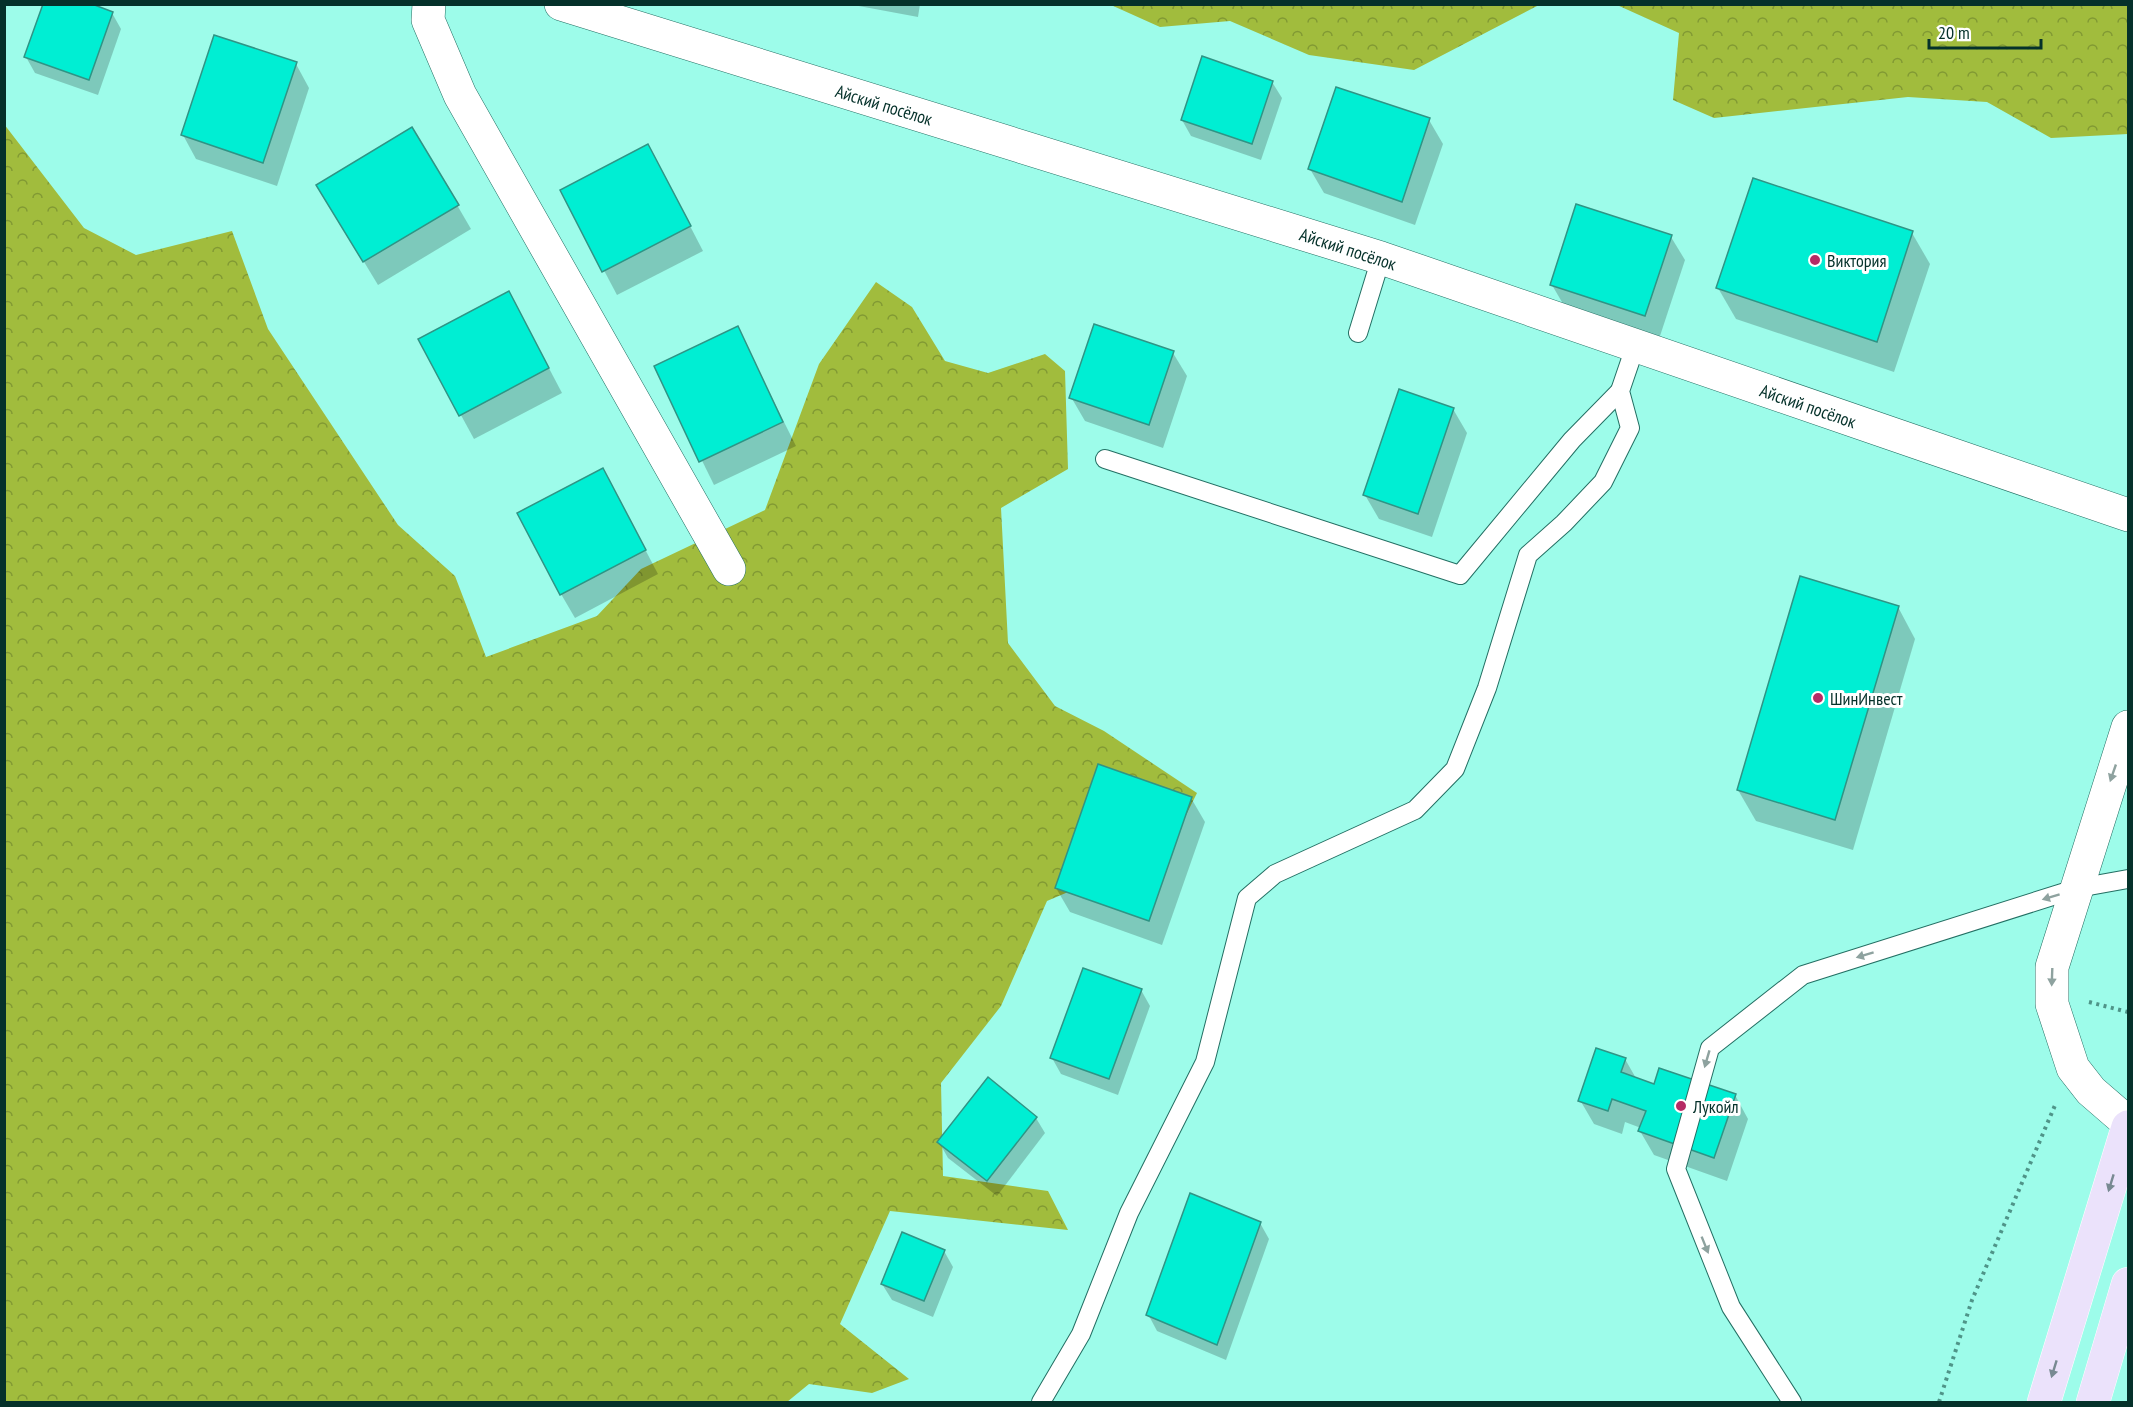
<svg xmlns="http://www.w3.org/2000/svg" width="2133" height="1407" viewBox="0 0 2133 1407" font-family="'PT Sans Narrow',sans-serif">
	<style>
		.forest { fill: url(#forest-crowns) }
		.shadow { fill: #0003 }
		.building { fill: #00eed3; stroke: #2f9485; stroke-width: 1.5 }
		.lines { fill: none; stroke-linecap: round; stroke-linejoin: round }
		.lane-casing { stroke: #236f63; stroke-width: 20 }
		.street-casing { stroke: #236f63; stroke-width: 34 }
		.secondary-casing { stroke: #236f63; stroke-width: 34 }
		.primary-casing { stroke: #fff; stroke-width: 34 }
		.path { stroke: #4f9488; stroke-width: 4; stroke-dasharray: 3 4.5; stroke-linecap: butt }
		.lane { stroke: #fff; stroke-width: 18 }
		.street { stroke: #fff; stroke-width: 33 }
		.secondary { stroke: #fff; stroke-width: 33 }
		.primary { stroke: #ebe2fb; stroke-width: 33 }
		.oneway { fill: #8ea29f }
		.oneway2 { fill: #788a92 }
		.poi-dot { fill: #b62b65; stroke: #fff; stroke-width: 2 }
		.labels { text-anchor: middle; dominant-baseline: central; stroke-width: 6; stroke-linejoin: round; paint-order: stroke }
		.street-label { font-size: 18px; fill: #05312a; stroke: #fff }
		.poi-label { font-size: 18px; fill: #05312a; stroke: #fff; text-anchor: start }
	</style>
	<defs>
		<pattern id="forest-crowns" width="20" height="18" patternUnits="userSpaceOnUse" patternTransform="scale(1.5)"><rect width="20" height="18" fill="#a1bc3d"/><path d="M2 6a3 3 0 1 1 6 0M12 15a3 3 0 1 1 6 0" fill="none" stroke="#819933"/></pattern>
	</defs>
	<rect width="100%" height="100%" fill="#9dfcea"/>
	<g class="forest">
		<polygon points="1111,5 1539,5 1414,70 1309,55 1230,21 1160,27"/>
		<polygon points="1617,5 2128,5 2128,134 2051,138 1987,102 1908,97 1714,118 1673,100 1679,33"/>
		<polygon points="4,124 84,228 136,255 232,231 268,329 398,525 455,576 486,657 597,616 641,569 765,510 819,364 876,282 912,307 945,361 988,373 1045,354 1065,371 1068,469 1001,508 1008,643 1055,706 1104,731 1197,793 1169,849 1047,901 1001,1006 941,1083 943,1176 1048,1191 1068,1230 890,1211 840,1324 909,1379 872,1393 809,1384 787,1402 5,1402"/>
	</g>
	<g class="shadow">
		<polygon points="848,4 920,4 918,17"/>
		<polygon points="112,13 121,29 98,95 35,73 26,57"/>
		<polygon points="296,64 309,88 277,186 196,159 183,135"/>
		<polygon points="1272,82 1282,98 1261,160 1191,136 1182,120"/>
		<polygon points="1429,120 1443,144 1415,225 1324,193 1310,169"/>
		<polygon points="661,170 703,251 617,295 562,191"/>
		<polygon points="457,205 471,229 378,285 332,209"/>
		<polygon points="1912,233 1930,264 1894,372 1736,319 1718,288"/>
		<polygon points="1671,237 1685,260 1659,339 1566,309 1552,285"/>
		<polygon points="522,317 562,393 474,439 420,340"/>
		<polygon points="737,328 796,446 714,485 656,367"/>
		<polygon points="1173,353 1187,376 1163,448 1085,421 1071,397"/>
		<polygon points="1453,409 1467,433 1432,537 1379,519 1365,495"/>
		<polygon points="616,494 658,574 575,618 561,594"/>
		<polygon points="1898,607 1915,639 1853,850 1756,821 1738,790"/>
		<polygon points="1191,798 1205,822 1162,945 1070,912 1056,888"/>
		<polygon points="1141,990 1150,1006 1118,1095 1061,1074 1052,1058"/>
		<polygon points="1625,1059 1637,1080 1655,1086 1735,1095 1748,1119 1727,1181 1654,1155 1640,1131 1641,1128 1625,1122 1622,1134 1594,1124 1580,1100"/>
		<polygon points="1036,1118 1045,1133 997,1196 948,1158 939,1142"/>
		<polygon points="1260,1223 1269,1239 1226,1360 1157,1331 1148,1314"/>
		<polygon points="944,1251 953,1267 933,1317 892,1300 882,1284"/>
	</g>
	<g class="building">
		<polygon points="43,4 92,4 113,12 89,80 24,57"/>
		<polygon points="214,35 297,62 263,163 181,135"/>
		<polygon points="1202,56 1273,81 1252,144 1181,120"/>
		<polygon points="1336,87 1430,118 1402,202 1308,169"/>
		<polygon points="412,127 459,205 363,262 316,185"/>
		<polygon points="648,144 691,226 602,272 560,190"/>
		<polygon points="1753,178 1913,231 1877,342 1716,288"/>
		<polygon points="1576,204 1672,235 1645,316 1550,285"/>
		<polygon points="509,291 549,368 459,416 418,339"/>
		<polygon points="1094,324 1174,351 1149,425 1069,398"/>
		<polygon points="738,326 783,422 699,462 654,366"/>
		<polygon points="1399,389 1454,408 1418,514 1363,495"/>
		<polygon points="603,468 646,550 560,595 517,513"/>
		<polygon points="1800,576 1899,606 1835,820 1737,790"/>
		<polygon points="1098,764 1192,797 1149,921 1055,888"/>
		<polygon points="1083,968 1142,989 1109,1079 1050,1058"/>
		<polygon points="1596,1048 1626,1058 1621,1072 1654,1084 1659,1068 1736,1094 1714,1158 1638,1131 1646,1111 1612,1099 1608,1111 1578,1101"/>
		<polygon points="988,1077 1037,1117 987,1181 937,1142"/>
		<polygon points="1190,1193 1261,1222 1217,1345 1146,1315"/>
		<polygon points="902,1232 945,1250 924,1301 881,1284"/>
	</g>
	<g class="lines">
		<g class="lane-casing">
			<g id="lane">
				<polyline points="1358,333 1381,258"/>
				<polyline points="1105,459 1460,575 1572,440 1620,391"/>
				<polyline points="1041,1402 1081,1334 1129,1213 1205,1062 1247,898 1275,874 1415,810 1455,769 1487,688 1528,555 1564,523 1603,482 1630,428 1620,391 1635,347"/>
				<polyline points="1792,1402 1731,1307 1676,1169 1710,1048 1803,975 2078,888 2128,879"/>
			</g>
		</g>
		<g class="street-casing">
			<g id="street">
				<polyline points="429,4 428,20 460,95 729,569"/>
				<polyline points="561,4 1381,258 2128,515"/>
			</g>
		</g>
		<g class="secondary-casing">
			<polyline id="secondary" points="2128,727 2052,967 2052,1004 2073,1068 2091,1091 2128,1123"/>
		</g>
		<g class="primary-casing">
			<g id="primary">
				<polyline points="2044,1402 2128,1127"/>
				<polyline points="2093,1402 2128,1284"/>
			</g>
		</g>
		<g class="path">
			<polyline points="2089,1002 2128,1012"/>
			<polyline points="1939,1402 1972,1300 2056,1103"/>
		</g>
		<use href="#lane" class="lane"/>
		<use href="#street" class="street"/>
		<use href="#secondary" class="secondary"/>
		<use href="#primary" class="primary"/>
	</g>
	<defs><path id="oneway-solid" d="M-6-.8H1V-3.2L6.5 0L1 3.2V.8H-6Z" transform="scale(1.5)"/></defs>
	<g class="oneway">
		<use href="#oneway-solid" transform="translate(2113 773) rotate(109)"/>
		<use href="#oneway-solid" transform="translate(2051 897) rotate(163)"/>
		<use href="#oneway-solid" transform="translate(1865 955) rotate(163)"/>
		<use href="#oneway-solid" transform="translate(2052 977) rotate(92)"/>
		<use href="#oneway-solid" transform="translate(1707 1059) rotate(106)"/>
		<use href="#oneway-solid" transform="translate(1705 1245) rotate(68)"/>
	</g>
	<g class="oneway2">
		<use href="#oneway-solid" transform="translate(2111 1183) rotate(107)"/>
		<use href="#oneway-solid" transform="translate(2054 1369) rotate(107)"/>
	</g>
	<g class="poi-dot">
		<circle cx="1815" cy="260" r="6"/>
		<circle cx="1818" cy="698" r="6"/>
		<circle cx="1681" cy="1106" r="6"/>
	</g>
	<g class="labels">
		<g class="street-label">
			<text transform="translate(884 105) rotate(17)">Айский посёлок</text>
			<text transform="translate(1348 249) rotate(18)">Айский посёлок</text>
			<text transform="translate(1808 406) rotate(19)">Айский посёлок</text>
		</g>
		<g class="poi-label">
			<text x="1827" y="260">Виктория</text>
			<text x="1830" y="698">ШинИнвест</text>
			<text x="1693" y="1106">Лукойл</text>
		</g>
	</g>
	<rect width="2133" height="1407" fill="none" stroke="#05312a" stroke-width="12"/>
	<path d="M1929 39v9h112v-9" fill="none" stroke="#05312a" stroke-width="3"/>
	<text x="1938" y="39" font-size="18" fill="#05312a" stroke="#ffffff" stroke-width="4.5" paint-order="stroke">20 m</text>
</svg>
